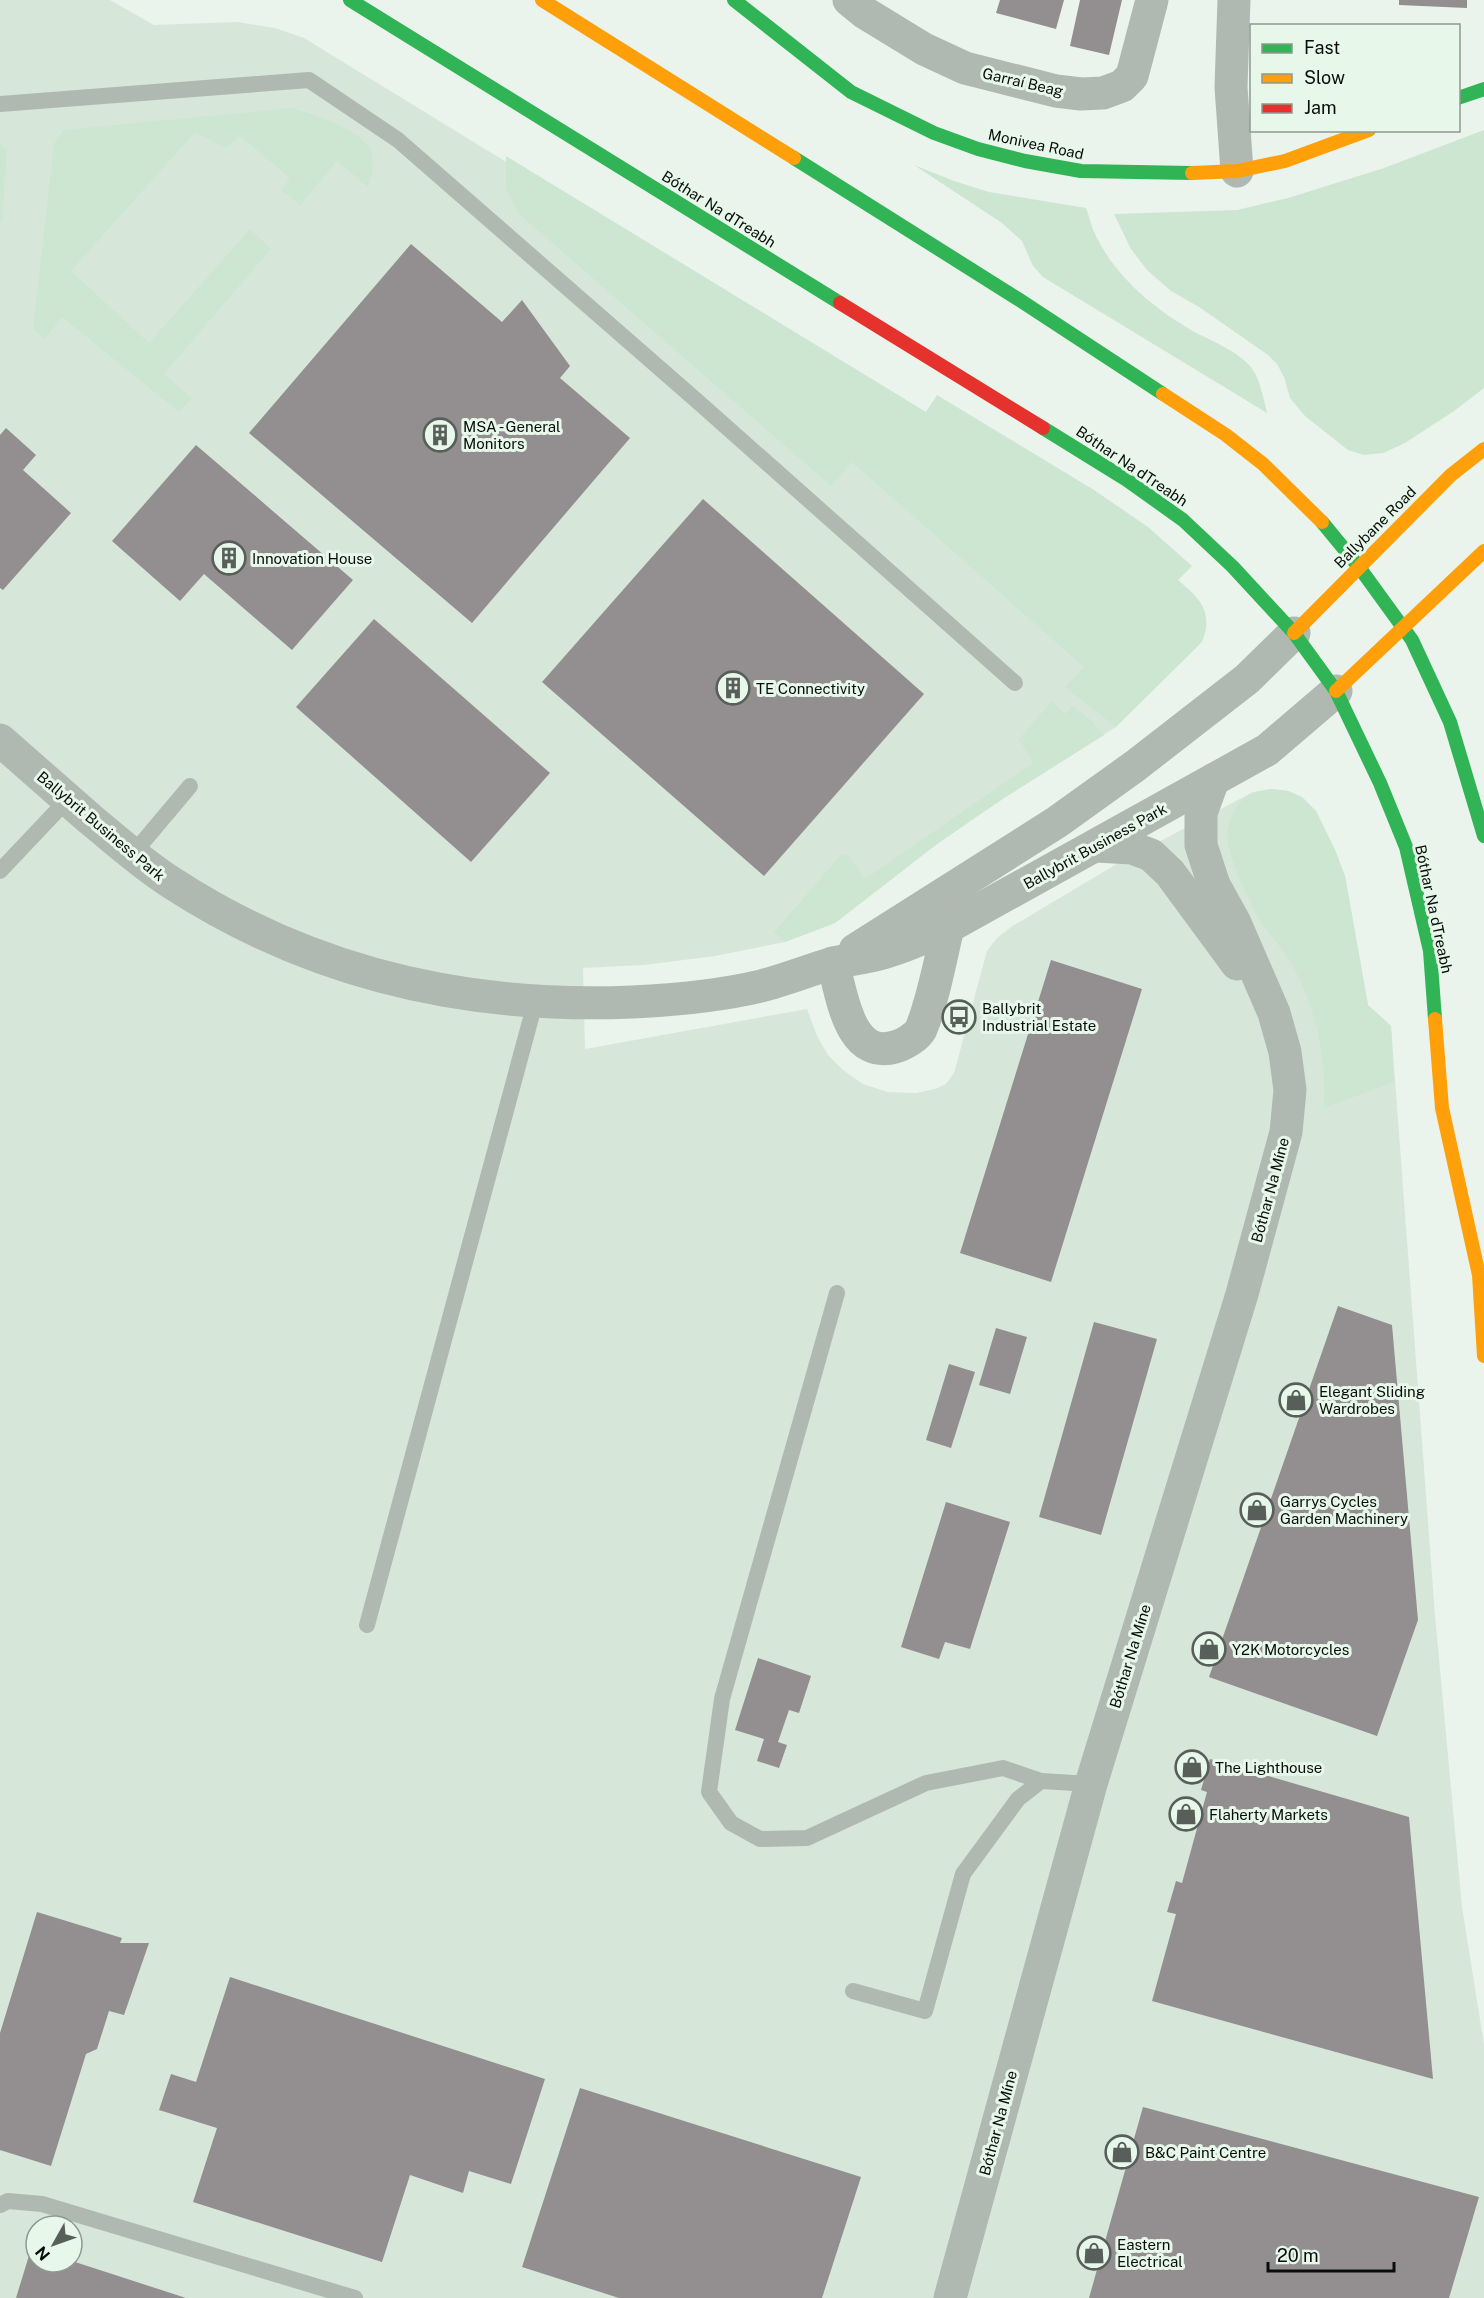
<svg xmlns="http://www.w3.org/2000/svg" width="1484" height="2298" viewBox="0 0 1484 2298" font-family="'Public Sans',sans-serif">
	<style>
		.built { fill: #d6e7da; fill-rule: evenodd }
		.green { fill: #cce6d2 }
		.building { fill: #938e90 }
		.lines { fill: none; stroke-linecap: round; stroke-linejoin: round }
		.lane { stroke: #b0b8b2; stroke-width: 16 }
		.street { stroke: #b0b8b2; stroke-width: 33 }
		.fast { stroke: #30b455; stroke-width: 14 }
		.slow { stroke: #ff9f0a; stroke-width: 14 }
		.jam { stroke: #e5322d; stroke-width: 14 }
		.labels { text-anchor: middle; dominant-baseline: central; stroke-width: 6; stroke-linejoin: round; paint-order: stroke }
		.street-label { font-size: 15px; fill: #090e0a; stroke: #e7f7ea }
		.poi-label { font-size: 15px; fill: #090e0a; stroke: #e7f7ea; text-anchor: start }
	</style>
	<rect width="100%" height="100%" fill="#eaf4ec"/>
	<path class="built" d="M0,0h110l44,25 83,-3 38,6 29,10 631,387 203,259 -22,43 -112,71 -67,46 -102,79 -50,19 -70,14 -71,9 -61,3 2,81 222,-40 10,27 11,19 15,15 20,14 25,8 28,1 19,-4 11,-5 8,-11 33,-122 10,-13 14,-11 104,-62 138,-73 19,-3 16,2 14,6 14,14 19,39 10,26 23,129 23,21 44,589 27,292 22,137v254h-1484zM36,2226h36v36h-36z"/>
	<g class="green">
		<path d="M291,108c23,6 74,22 81,46 3,12 -1,22 -4,33l-31,-26 -37,44 -19,-15 9,-12 -50,-42 -15,12 -30,-16 -124,139 78,72 101,-114 21,20 -107,125 28,24 -13,14 -117,-95 -17,22 -12,-10 21,-185 9,-14z"/>
		<polygon points="1484,130 1484,388 1454,411 1405,443 1383,453 1364,455 1348,450 1305,416 1290,398 1284,377 1277,364 1268,355 1199,307 1171,291 1147,270 1131,249 1114,214 1237,210 1288,198 1384,168"/>
		<polygon points="0,143 7,150 2,221 0,222"/>
		<path d="M506,156l420,256 11,-17 157,95 54,37 44,39 -14,14c22,19 36,31 24,62l-86,85 -51,-40 19,-20 -232,-205 -21,24 -313,-273 -12,-24z"/>
		<path d="M914,165l40,16 35,11 97,16c4,10 6,21 11,30 20,40 57,70 94,92 21,12 52,22 64,43 6,12 9,27 12,40l-224,-136 -10,-11 -11,-25 -20,-18z"/>
		<polygon points="1052,701 1065,714 1072,706 1091,720 1104,735 1004,798 937,844 835,923 785,942 774,932 841,855 845,854 849,856 865,879 1033,763 1019,739"/>
		<path d="M1272,789l16,2 14,6 14,14 19,39 10,26 23,129 23,21 3,56 -70,26c3,-38 -6,-90 -23,-125 -5,-11 -11,-23 -18,-32 -6,-9 -14,-17 -20,-26 -14,-23 -33,-62 -36,-89 0,-7 3,-16 6,-22 8,-18 20,-23 39,-25z"/>
	</g>
	<g class="building">
		<polygon points="1000,0 1064,0 1056,29 996,13"/>
		<polygon points="1080,0 1122,0 1109,55 1070,46"/>
		<polygon points="1399,0 1467,0 1467,8 1399,5"/>
		<polygon points="411,244 502,322 522,300 570,366 560,378 630,438 472,623 249,433"/>
		<polygon points="6,428 36,455 23,470 71,513 3,590 0,588 0,435"/>
		<polygon points="196,445 353,580 292,650 204,574 180,601 112,541"/>
		<polygon points="703,499 924,694 764,876 542,682"/>
		<polygon points="374,619 550,773 471,862 296,707"/>
		<polygon points="1051,960 1142,989 1051,1282 960,1253"/>
		<polygon points="1338,1306 1392,1325 1418,1620 1377,1736 1209,1677"/>
		<polygon points="1094,1322 1157,1339 1101,1535 1039,1517"/>
		<polygon points="996,1328 1027,1337 1010,1394 979,1385"/>
		<polygon points="949,1364 975,1372 951,1448 926,1440"/>
		<polygon points="946,1502 1010,1522 970,1649 945,1642 939,1659 901,1647"/>
		<polygon points="758,1658 811,1676 799,1713 789,1710 778,1742 787,1745 779,1768 757,1761 764,1739 735,1730"/>
		<polygon points="1210,1759 1409,1817 1433,2079 1152,2001 1176,1914 1167,1912 1176,1881 1182,1883 1207,1792 1201,1790"/>
		<polygon points="37,1912 122,1938 120,1943 149,1943 124,2015 109,2011 97,2049 86,2054 51,2166 0,2150 0,2033"/>
		<polygon points="230,1977 545,2079 511,2184 469,2171 463,2193 410,2175 382,2262 193,2202 217,2128 159,2110 171,2074 196,2082"/>
		<polygon points="580,2088 861,2177 822,2298 619,2298 522,2267"/>
		<polygon points="1143,2107 1479,2197 1449,2298 1089,2298"/>
		<polygon points="31,2249 36,2250 36,2262 72,2261 186,2298 16,2298"/>
	</g>
	<g class="lines">
		<g class="lane">
			<polyline points="0,104 309,80 398,140 696,400 1015,683"/>
			<polyline points="132,855 190,786"/>
			<polyline points="0,871 68,799"/>
			<polyline points="837,1293 722,1699 709,1792 731,1823 760,1839 807,1838 926,1783 1003,1768 1041,1781 1091,1784"/>
			<polyline points="367,1625 535,1003"/>
			<polyline points="853,1991 925,2011 963,1874 1018,1799 1041,1781"/>
			<polyline points="0,2205 8,2201 42,2204 355,2298"/>
		</g>
		<g class="street">
			<polyline points="849,0 865,13 924,49 965,68 1056,91 1081,94 1103,93 1122,86 1132,76 1152,0"/>
			<polyline points="1234,0 1231,87 1237,171"/>
			<path d="M0,740c30,26 60,53 90,79 27,22 52,45 82,64 140,91 294,126 460,119 42,-2 87,-6 129,-16 23,-6 46,-15 69,-22 18,-5 38,-6 56,-12 22,-6 42,-16 62,-25l319,-177 69,-59"/>
			<polyline points="1096,846 1132,848 1151,855 1170,873 1237,964"/>
			<polyline points="855,950 1057,822 1135,766 1247,679 1294,633"/>
			<path d="M833,963c9,32 16,97 62,84 8,-2 22,-10 26,-18 12,-28 20,-72 27,-102"/>
			<polyline points="950,2298 1091,1784 1242,1294 1286,1132 1290,1090 1285,1052 1274,1013 1235,923 1214,885 1201,845 1201,813 1213,780"/>
		</g>
		<g class="fast">
			<polyline points="350,0 840,303"/>
			<polyline points="734,0 851,92 934,133 978,149 1025,161 1081,171 1192,173"/>
			<polyline points="1458,98 1484,89"/>
			<polyline points="794,158 1018,299 1163,394"/>
			<polyline points="1043,428 1127,480 1183,520 1233,567 1294,633 1336,691 1380,783 1406,847 1430,951 1435,1019"/>
			<polyline points="1322,522 1359,567 1412,640 1450,722 1484,836"/>
		</g>
		<g class="slow">
			<polyline points="542,0 794,158"/>
			<polyline points="1192,173 1237,171 1285,161 1369,130"/>
			<polyline points="1163,394 1226,435 1263,464 1322,522"/>
			<polyline points="1294,633 1451,475 1484,449"/>
			<polyline points="1336,691 1484,551"/>
			<polyline points="1435,1019 1442,1108 1479,1275 1484,1356"/>
		</g>
		<polyline class="jam" points="840,303 1043,428"/>
	</g>
	<defs>
		<g id="building-ring" transform="scale(1.725)"><circle r="9.5" fill="#e7f7ea" stroke="#585e59" stroke-width="1.5"/><path d="M-4-6H4V6H1V3H-1V6H-4ZM-2.5-4.3h1.7v1.8h-1.7ZM.8-4.3h1.7v1.8H.8ZM-2.5-1h1.7V.8h-1.7ZM.8-1h1.7V.8H.8Z" fill="#585e59"/></g>
		<g id="bus-ring" transform="scale(1.725)"><circle r="9.5" fill="#e7f7ea" stroke="#585e59" stroke-width="1.5"/><path d="M-5-6H5V4H4V6H2V4H-2V6H-4V4H-5ZM-3.5-4V0h7V-4ZM-3.5 1.2v1.5H-2V1.2ZM2 1.2v1.5H3.5V1.2Z" fill="#585e59"/></g>
		<g id="shop-ring" transform="scale(1.725)"><circle r="9.5" fill="#e7f7ea" stroke="#585e59" stroke-width="1.5"/><path d="M-5-2.5h2.3a2.7 3.5 0 0 1 5.4 0H5L5.5 6h-11ZM-1.5-2.5h3a1.5 2.3 0 0 0-3 0Z" fill="#585e59"/></g>
	</defs>
	<g fill-rule="evenodd">
		<use href="#building-ring" x="440" y="435"/>
		<use href="#building-ring" x="229" y="558"/>
		<use href="#building-ring" x="733" y="688"/>
		<use href="#bus-ring" x="959" y="1017"/>
		<use href="#shop-ring" x="1296" y="1400"/>
		<use href="#shop-ring" x="1257" y="1510"/>
		<use href="#shop-ring" x="1209" y="1649"/>
		<use href="#shop-ring" x="1192" y="1767"/>
		<use href="#shop-ring" x="1186" y="1814"/>
		<use href="#shop-ring" x="1122" y="2152"/>
		<use href="#shop-ring" x="1094" y="2253"/>
	</g>
	<g class="labels">
		<g class="street-label">
			<text transform="translate(1023 82) rotate(13)">Garraí Beag</text>
			<text transform="translate(1036 144) rotate(12)">Monivea Road</text>
			<text transform="translate(719 209) rotate(32)">Bóthar Na dTreabh</text>
			<text transform="translate(1132 466) rotate(34)">Bóthar Na dTreabh</text>
			<text transform="translate(1375 527) rotate(-45)">Ballybane Road</text>
			<text transform="translate(101 826) rotate(40)">Ballybrit Business Park</text>
			<text transform="translate(1095 846) rotate(-29)">Ballybrit Business Park</text>
			<text transform="translate(1434 909) rotate(78)">Bóthar Na dTreabh</text>
			<text transform="translate(1270 1190) rotate(-75)">Bóthar Na Míne</text>
			<text transform="translate(1130 1656) rotate(-73)">Bóthar Na Míne</text>
			<text transform="translate(998 2123) rotate(-75)">Bóthar Na Míne</text>
		</g>
		<g class="poi-label">
			<text x="463" y="426">MSA - General<tspan x="463" dy="17">Monitors</tspan></text>
			<text x="252" y="558">Innovation House</text>
			<text x="756" y="688">TE Connectivity</text>
			<text x="982" y="1008">Ballybrit<tspan x="982" dy="17">Industrial Estate</tspan></text>
			<text x="1319" y="1391">Elegant Sliding<tspan x="1319" dy="17">Wardrobes</tspan></text>
			<text x="1280" y="1501">Garrys Cycles<tspan x="1280" dy="17">Garden Machinery</tspan></text>
			<text x="1232" y="1649">Y2K Motorcycles</text>
			<text x="1215" y="1767">The Lighthouse</text>
			<text x="1209" y="1814">Flaherty Markets</text>
			<text x="1145" y="2152">B&amp;C Paint Centre</text>
			<text x="1117" y="2244">Eastern<tspan x="1117" dy="17">Electrical</tspan></text>
		</g>
	</g>
	<rect x="1250" y="24" width="210" height="108" fill="#e7f7ea" stroke="#8e9a90" stroke-width="1.5"/>
	<rect x="1262" y="44" width="30" height="9" fill="#30b455" stroke="#8e9a90" stroke-width="1.5"/>
	<text x="1304" y="54" font-size="18" fill="#090e0a">Fast</text>
	<rect x="1262" y="74" width="30" height="9" fill="#ff9f0a" stroke="#8e9a90" stroke-width="1.5"/>
	<text x="1304" y="84" font-size="18" fill="#090e0a">Slow</text>
	<rect x="1262" y="104" width="30" height="9" fill="#e5322d" stroke="#8e9a90" stroke-width="1.5"/>
	<text x="1304" y="114" font-size="18" fill="#090e0a">Jam</text>
	<g transform="translate(54 2244) rotate(230)"><circle r="28" fill="#e7f7ea" stroke="#8e9a90" stroke-width="1.5"/>
	<path d="M0-4.5L10 22L0 15L-10 22Z" fill="#585e59"/>
	<text y="-9" font-size="16" font-weight="bold" text-anchor="middle" fill="#090e0a">N</text>
	</g>
	<path d="M1268 2262v9h126v-9" fill="none" stroke="#090e0a" stroke-width="3"/>
	<text x="1277" y="2262" font-size="18" fill="#090e0a" stroke="#e7f7ea" stroke-width="4.5" paint-order="stroke">20 m</text>
</svg>
